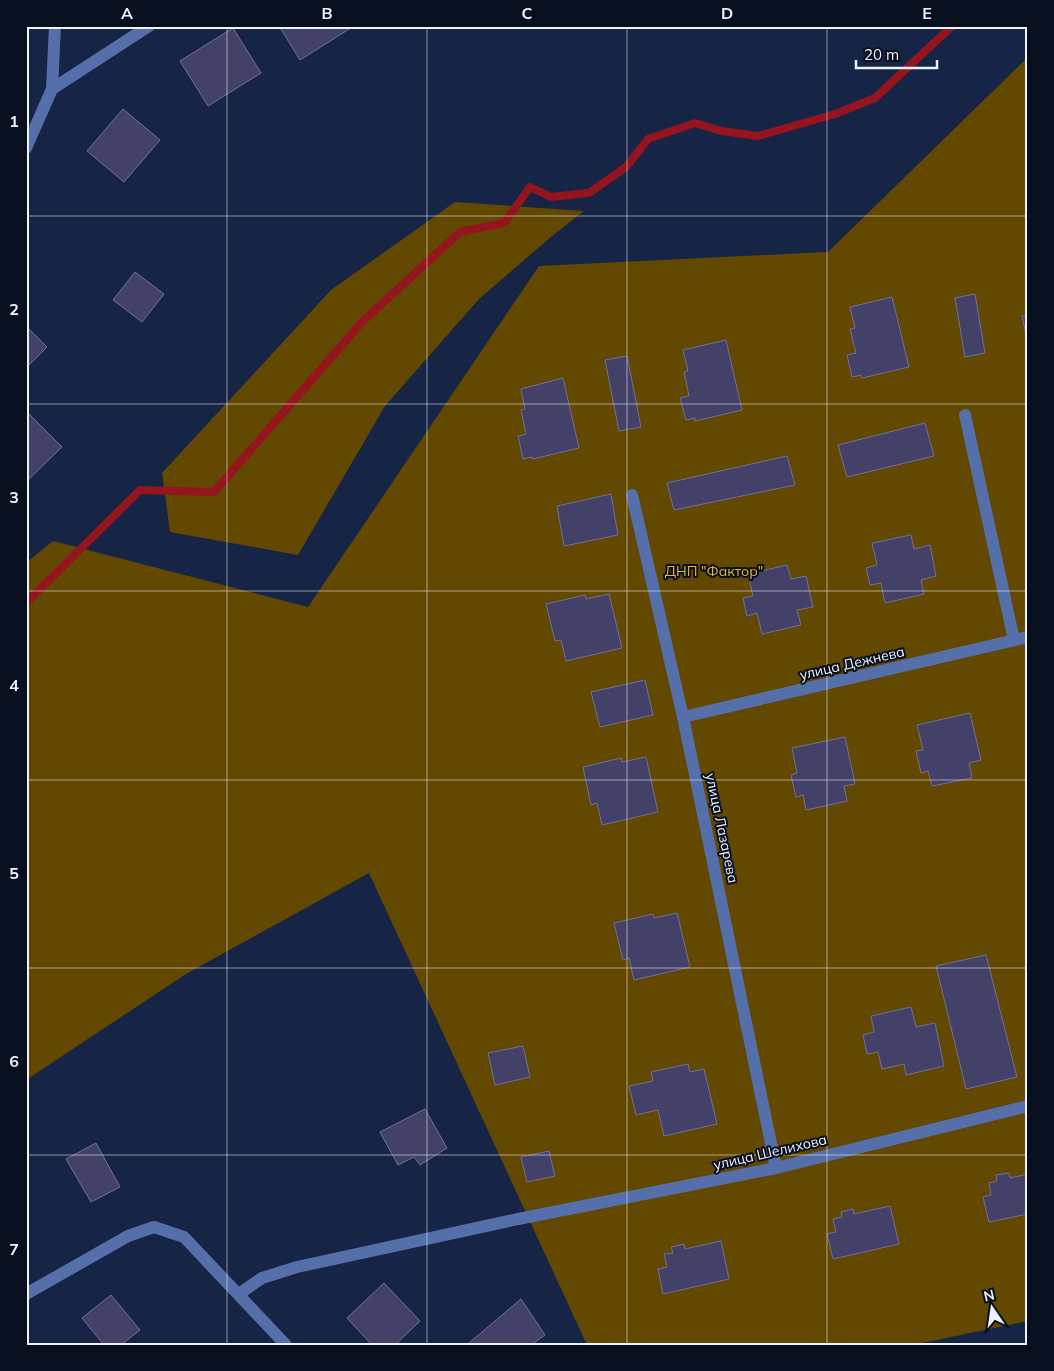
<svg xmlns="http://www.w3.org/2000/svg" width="1054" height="1371" viewBox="0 0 1054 1371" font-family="Mulish,sans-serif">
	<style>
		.green { fill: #624800 }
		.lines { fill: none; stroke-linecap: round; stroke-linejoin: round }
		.stream { stroke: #94151d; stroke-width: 8 }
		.building { fill: #434168; stroke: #71709a }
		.lane { stroke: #556fab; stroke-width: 12 }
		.street { stroke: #556fab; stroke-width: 12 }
		.grid { fill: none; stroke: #eef2fb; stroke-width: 1; stroke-opacity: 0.55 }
		.labels { text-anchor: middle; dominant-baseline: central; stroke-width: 4; stroke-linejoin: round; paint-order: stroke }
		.park-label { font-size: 14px; fill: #eab52f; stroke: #080f1e }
		.street-label { font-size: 14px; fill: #eef2fb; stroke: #080f1e }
		.neatline { fill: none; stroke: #eef2fb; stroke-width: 2 }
		.grid-label { font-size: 16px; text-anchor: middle; font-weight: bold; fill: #eef2fb }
	</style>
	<rect width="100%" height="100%" fill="#162546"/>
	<g class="green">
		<polygon points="1028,57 1028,1321 913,1345 587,1345 369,873 186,974 26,1080 26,563 53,541 308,607 539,266 828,252"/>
		<polygon points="455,202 584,211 552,236 479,299 385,406 298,555 170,532 162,473 331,290"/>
	</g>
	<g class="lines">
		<polyline class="stream" points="26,603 140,490 214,492 362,322 460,232 504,223 530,187 551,197 589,193 626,167 648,139 695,123 721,131 758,136 835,114 875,98 952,26"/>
	</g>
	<g class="building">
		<polygon points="279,26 354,26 300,60"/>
		<polygon points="233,28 261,73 208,106 180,61"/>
		<polygon points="123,109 160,140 124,182 87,151"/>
		<polygon points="135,272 164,294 142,322 113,300"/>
		<polygon points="975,294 985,353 965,357 955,298"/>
		<polygon points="892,297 909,367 862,378 861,375 852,377 847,355 856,353 850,329 855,328 850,307"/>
		<polygon points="1028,315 1028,338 1027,339 1022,316"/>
		<polygon points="26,326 47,347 26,368"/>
		<polygon points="726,340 742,410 695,421 695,418 686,420 680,398 689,396 684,372 688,371 683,350"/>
		<polygon points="627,356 641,427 619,431 605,360"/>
		<polygon points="563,378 579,448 533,459 532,457 523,459 518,436 526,434 521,410 525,409 521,389"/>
		<polygon points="26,411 62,447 26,482"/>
		<polygon points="925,423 934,456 847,477 838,445"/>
		<polygon points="787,456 795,485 674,510 667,483"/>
		<polygon points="611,494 618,535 564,546 557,506"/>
		<polygon points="911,535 914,549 930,545 936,576 921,580 924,594 885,603 881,583 870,585 866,568 877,565 872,543"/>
		<polygon points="787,565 791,579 806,576 813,607 797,610 801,625 762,634 757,613 747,616 743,598 753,596 748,574"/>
		<polygon points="609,594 622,648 566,661 561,640 555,641 546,604 585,595 586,599"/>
		<polygon points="645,680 653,715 600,727 591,692"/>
		<polygon points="970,713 981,760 969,763 972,778 932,786 928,771 921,773 916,751 923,750 917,725"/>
		<polygon points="845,737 855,784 844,786 847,801 806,810 803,795 796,797 791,775 797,773 792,748"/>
		<polygon points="646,757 658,812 602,825 597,803 591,805 583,767 621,758 622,762"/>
		<polygon points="677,913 690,967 634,980 629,958 623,960 614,923 653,914 654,918"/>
		<polygon points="986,955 1017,1077 966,1089 936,966"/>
		<polygon points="911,1007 916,1027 935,1023 944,1066 906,1075 904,1064 882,1069 878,1052 867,1054 863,1035 874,1032 871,1016"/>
		<polygon points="523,1046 530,1077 495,1085 488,1053"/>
		<polygon points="688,1064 690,1072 704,1069 717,1124 664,1136 658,1110 636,1115 629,1086 653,1081 651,1072"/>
		<polygon points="425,1109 447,1148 420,1165 414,1157 398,1165 380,1132"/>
		<polygon points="96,1143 120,1187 91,1202 66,1159"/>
		<polygon points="549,1151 555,1176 527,1182 521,1157"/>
		<polygon points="1009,1173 1010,1178 1028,1174 1028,1214 989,1222 983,1197 991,1195 989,1183 997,1181 996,1175"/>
		<polygon points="890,1206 899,1244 833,1259 827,1234 836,1232 833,1219 842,1217 841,1212 853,1209 854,1214"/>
		<polygon points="721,1241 729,1279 663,1294 658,1269 667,1267 664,1254 673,1253 671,1247 684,1244 685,1249"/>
		<polygon points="384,1283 420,1321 395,1345 372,1345 347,1318"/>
		<polygon points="111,1295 140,1330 121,1345 104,1345 82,1318"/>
		<polygon points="521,1299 545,1335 531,1345 471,1345 469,1343"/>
	</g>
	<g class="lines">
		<g class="lane">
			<polyline points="52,89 55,26"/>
			<polyline points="965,415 1014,640"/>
			<polyline points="239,1294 262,1278 297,1267 518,1219"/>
		</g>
		<g class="street">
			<polyline points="26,148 52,89 149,26"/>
			<polyline points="632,495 683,717 776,1168"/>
			<polyline points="683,717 1028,637"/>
			<polyline points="518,1219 776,1168 1028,1106"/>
			<polyline points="26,1294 128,1236 154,1227 184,1237 286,1345"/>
		</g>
	</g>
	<path class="grid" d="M227,26v1319M427,26v1319M627,26v1319M827,26v1319M26,216h1002M26,404h1002M26,591h1002M26,780h1002M26,968h1002M26,1155h1002"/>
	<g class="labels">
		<g class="park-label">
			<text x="714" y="571">ДНП "Фактор"</text>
		</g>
		<g class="street-label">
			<text transform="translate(852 663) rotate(-13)">улица Дежнева</text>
			<text transform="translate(722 828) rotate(78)">улица Лазарева</text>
			<text transform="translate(770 1152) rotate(-13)">улица Шелихова</text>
		</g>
	</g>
	<rect width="1054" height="1371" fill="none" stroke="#080f1e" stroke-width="55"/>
	<g transform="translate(992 1308) rotate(347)" stroke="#080f1e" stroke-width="4" paint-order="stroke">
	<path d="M0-4L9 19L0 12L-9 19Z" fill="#eef2fb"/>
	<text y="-8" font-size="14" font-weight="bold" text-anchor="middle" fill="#eef2fb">N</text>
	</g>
	<path d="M856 60v8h81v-8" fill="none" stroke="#eef2fb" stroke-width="2.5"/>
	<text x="864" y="60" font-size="15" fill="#eef2fb" stroke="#080f1e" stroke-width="4" paint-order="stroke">20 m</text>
	<rect x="28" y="28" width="998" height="1316" class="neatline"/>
	<g class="grid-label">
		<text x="127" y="19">A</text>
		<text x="327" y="19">B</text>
		<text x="527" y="19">C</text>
		<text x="727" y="19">D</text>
		<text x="927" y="19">E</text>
		<text x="14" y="127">1</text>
		<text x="14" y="315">2</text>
		<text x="14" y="503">3</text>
		<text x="14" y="691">4</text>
		<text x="14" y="879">5</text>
		<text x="14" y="1067">6</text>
		<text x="14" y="1255">7</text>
	</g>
</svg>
